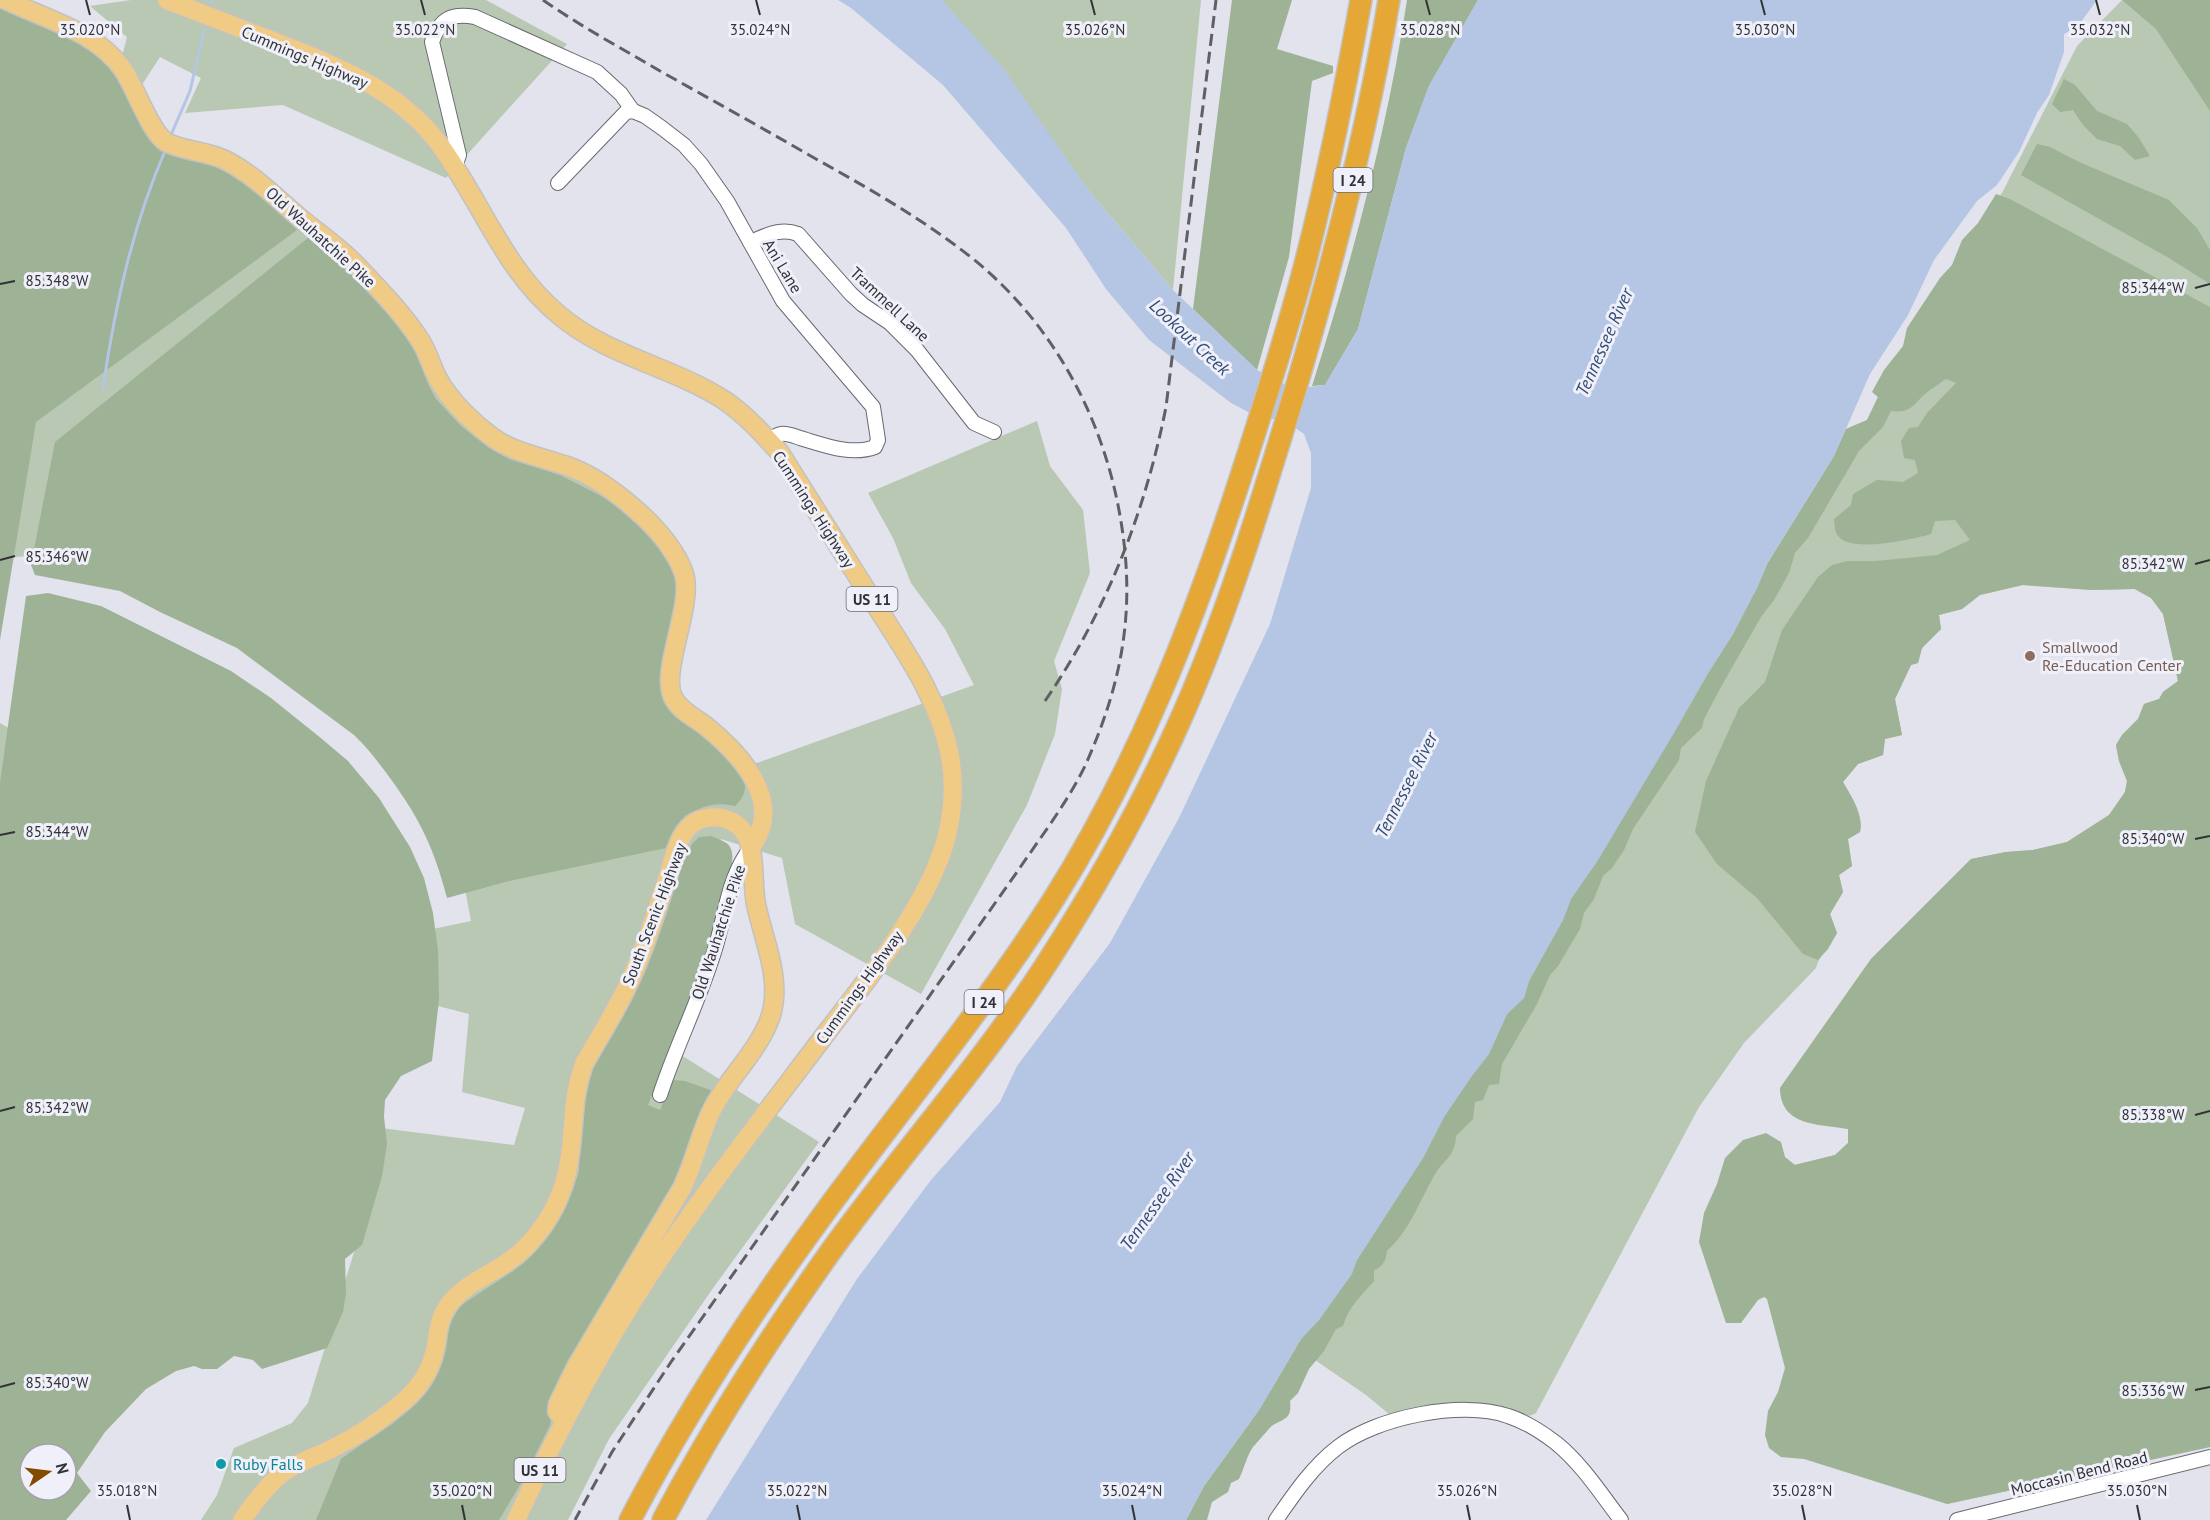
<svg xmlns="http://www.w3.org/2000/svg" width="2210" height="1520" viewBox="0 0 2210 1520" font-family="'PT Sans',sans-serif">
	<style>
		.green { fill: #b8c8b2 }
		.forest { fill: #9eb296; fill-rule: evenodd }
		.water { fill: #b4c6e3 }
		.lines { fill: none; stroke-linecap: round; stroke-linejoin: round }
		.stream { stroke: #b4c6e3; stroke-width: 3 }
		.minor-casing { stroke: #686971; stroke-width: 16 }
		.major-casing { stroke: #c2c2c3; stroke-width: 21 }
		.highway-casing { stroke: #c2c2c3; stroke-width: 24 }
		.minor { stroke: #fff; stroke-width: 14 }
		.major { stroke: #efcb86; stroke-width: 18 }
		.highway { stroke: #e5a836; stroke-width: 21 }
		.rail { stroke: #5f5f64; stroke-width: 3; stroke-dasharray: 12 6; stroke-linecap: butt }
		.ticks { fill: none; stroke: #323236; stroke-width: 2 }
		.education-dot { fill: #8d6e63; stroke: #eff0f9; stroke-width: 2 }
		.culture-dot { fill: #0f9aa8; stroke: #eff0f9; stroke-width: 2 }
		.labels { text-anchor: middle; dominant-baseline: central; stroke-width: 6; stroke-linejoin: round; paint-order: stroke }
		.shield { fill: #eff0f9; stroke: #6b6b70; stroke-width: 1.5 }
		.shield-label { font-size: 15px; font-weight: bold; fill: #323236 }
		.street-label { font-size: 16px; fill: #323236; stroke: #eff0f9 }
		.education-label { font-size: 16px; fill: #785e54; stroke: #eff0f9; text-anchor: start }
		.culture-label { font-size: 16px; fill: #0d838f; stroke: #eff0f9; text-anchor: start }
		.water-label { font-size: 18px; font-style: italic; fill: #334c75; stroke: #eff0f9 }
		.ticks-label { font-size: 15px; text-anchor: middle; fill: #323236; stroke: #eff0f9; stroke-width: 6; stroke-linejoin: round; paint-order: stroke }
	</style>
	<rect width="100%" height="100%" fill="#e2e3ec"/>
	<g class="green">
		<polygon points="131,0 486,0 567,44 446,178 283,105 185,113 201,78 160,57 130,103 158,151 240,180 360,281 418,353 431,387 452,413 479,435 582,482 603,496 623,514 661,704 730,769 760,762 974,685 945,629 911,583 893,538 868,493 1037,421 1050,466 1083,510 1090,573 1054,661 1062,689 1055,734 1027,805 921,994 795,924 782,858 721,839 643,1031 819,1142 711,1291 609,1439 568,1520 201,1520 217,1495 234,1448 292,1423 308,1403 355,1249 373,1127 514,1145 525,1108 462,1092 469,1014 372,989 0,1018 0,723 59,757 428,930 471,921 452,820 454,646 42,555 0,558 0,9 98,151 127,37 90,6"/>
		<polygon points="942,0 1201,0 1173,290 1090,192"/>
		<path d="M2122,0h88v1447l-263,57 -153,-339 41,-10 13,-12v-14c-30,-5 -67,-2 -68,-41l91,-129 100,-100 35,-7 27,-2 34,-8 42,-27 16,-23 2,-11 -8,-20 -3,-16 6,-10 16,-16 6,-15 15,-5 4,-7 15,-11 -15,-67 -12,-16 -17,-9 -42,1 -70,-5 -42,10 -18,14 -23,6 2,14 -19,19 -4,15 -7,2 -16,34 7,36 -17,4 -2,16 -25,9 -15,18c8,14 21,33 17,50l-12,7 4,27 -13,9 4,17 -13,22 7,19c-7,12 -18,23 -21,35l-72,75 -45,64 -163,306c-12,9 -40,-6 -54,-9 -29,-5 -65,1 -93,10l-23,-19 -70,-48 505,-836 33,-55 12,-27 21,-9 11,-23 125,-206 74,-145z"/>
	</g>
	<g class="forest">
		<polygon points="1232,0 1292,0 1277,49 1333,66 1333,73 1312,81 1289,257 1257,370 1193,309"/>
		<path d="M1407,0h71l-49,86 -23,62 -48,181 -33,56 -13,1c40,-126 75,-255 95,-386z"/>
		<polygon points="2122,0 2210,0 2210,111 2156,29"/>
		<polygon points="0,6 81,41 114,65 142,121 222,167 251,186 297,230 36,422 0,640"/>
		<polygon points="2064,79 2075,85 2097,111 2127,124 2139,138 2150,156 2135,160 2120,146 2097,139 2083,125 2073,110 2060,112 2052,104"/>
		<polygon points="2037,144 2050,147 2079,162 2169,200 2197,228 2210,250 2210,284 2169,258 2021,175"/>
		<path d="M1996,194l14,5 200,108v1140l-263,57 -143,-45 -23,-2 -12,-9 -4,-13 3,-24 10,-19 7,-24 -18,-69 -3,-2 -6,3 -17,23h-15l-27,-81 5,-29 13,-29 8,-26 18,-18 23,-7 15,9 4,15 10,8 40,-10 13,-12v-14c-30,-6 -67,-2 -68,-41l91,-129 100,-100 35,-7 27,-2 34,-8 42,-27 16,-23 2,-11 -8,-20 -3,-16 6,-10 16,-16 6,-15 15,-5 4,-7 15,-11 -15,-67 -12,-16 -16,-9 -43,1 -69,-5 -43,10 -18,14 -23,6 2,14 -19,19 -4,15 -7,2 -16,34 7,36 -17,4 -2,16 -25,9 -15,18c8,14 21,33 17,50l-12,7 4,27 -13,9 4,17 -13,22 7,19 -9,16 -10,11 -15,-6 -46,-56 -40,-34 -22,-32 11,-51 33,-73 26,-26 17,-52 36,-53 14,-12 15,-4h29l61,-6 33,-15 -15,-20 -20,1 -4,13c-18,5 -78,19 -92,3 -5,-5 -4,-11 -5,-18l17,-14 2,-11 24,-14 26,2 15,-9 -3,-13 -11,-2 -3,-17 8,-13 9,-1 9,-14 29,-30 -10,-4c-7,5 -14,9 -21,15 -13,12 -14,19 -34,17l-8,16 -24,24 -51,87 -13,15 -6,20 -15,27 -13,17 -39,68 -18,34 -2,9 -21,20 -2,12 -46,69 -9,21 -12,18 -9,8 -9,23 -10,14 -4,16 -22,37 -8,9 -13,29 -35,60 -3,20 -10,1 -6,15 -8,2 -2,17 -17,17c-1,22 -13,23 -22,40 -15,26 -24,54 -47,75 -1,9 -4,16 -13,19v11c-12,14 -26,26 -31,45l-7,3 -12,22 -15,18 -11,24 -8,8c2,17 -4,17 -17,24 -3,2 -16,18 -20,22 -6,8 -9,22 -14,32l-8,4 -3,9 -16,10 -5,18h-21l18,-34 55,-76 42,-71 18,-19 32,-46 6,-14 66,-102 21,-41 27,-40 18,-23 18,-40 17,-16 5,-17 34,-61 8,-21 27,-39 109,-185 26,-41 25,-48 9,-22 67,-108 12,-27 21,-9 11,-23 -6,-5 12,-22 19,-24 4,-18 33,-50 12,-13 10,-25 16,-17z"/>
		<path d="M308,238l56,45 51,62 13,39 8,15 24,26 29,23 20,11 51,16 49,25 43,37 21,28 6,25 -18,95c1,7 1,16 6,22 17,21 108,62 68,99 -35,-8 -56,13 -69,42l-157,33 -62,17c-13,-50 -27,-79 -57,-120 -12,-16 -22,-30 -36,-43l-117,-87 -77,-36 -40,-21 -85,-16 -4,-10 24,-123z"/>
		<path d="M48,593l53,13 130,65 40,27 51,41 26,22 31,37 31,49 14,31 9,35 5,38 1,49 -7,61 -31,15 -16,24 -1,17 3,27 -5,32 -20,69 -17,14 1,34 -3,19 -16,36 -65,21 -9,-9 -19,-4 -17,13h-15l-8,-3 -18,5 -30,18 -41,43 -28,41 14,18 -25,29h-66v-737l26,-187zM30,1454h36v36h-36z"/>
		<path d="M711,836c16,7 23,7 21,27l-28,98 -56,144 12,5 13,-30 12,1 28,10 -14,25 -6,28 -17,37 -116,195 -10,49 -27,55 -24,40h-183l25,-61 67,-48 22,-27 13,-26 4,-29 13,-23 53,-35 18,-16 19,-21 23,-44 6,-19 2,-61 9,-37 48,-89 41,-110 13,-30 7,-7z"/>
	</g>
	<polygon class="water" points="838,0 942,0 1003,68 1090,192 1173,290 1257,370 1294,389 1325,385 1358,329 1406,148 1429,86 1478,0 2097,0 2078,26 2064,34 2064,52 2049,95 2037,113 2019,152 1997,185 1977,201 1934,260 1908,315 1870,374 1834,456 1767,564 1758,586 1733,634 1707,675 1677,728 1598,860 1571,899 1563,920 1529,981 1524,998 1507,1014 1489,1054 1471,1077 1444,1117 1423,1158 1357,1260 1352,1274 1319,1320 1301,1339 1259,1410 1204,1486 1186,1520 706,1520 857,1279 931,1180 1000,1102 1017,1066 1110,943 1179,818 1270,624 1311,488 1311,453 1304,434 1287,422 1254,415 1231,403 1149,340 1106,289 1066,228 943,85 851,8"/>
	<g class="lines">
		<g class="stream">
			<polyline points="211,2 212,0"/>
			<polyline points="171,135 190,91 204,31"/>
			<path d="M103,388c12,-81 29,-161 62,-237"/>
		</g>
		<g class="minor-casing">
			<g id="minor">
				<path d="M455,167l4,-12 -27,-113c8,-24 20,-29 43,-25l122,55 24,22 12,17"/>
				<path d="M558,183l68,-71 7,-1 12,5 17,12 22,17 17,19 26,37 56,100 90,106 5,33 -3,7c-24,9 -51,-2 -75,-9 -6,-2 -13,-5 -19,-4 -4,0 -8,4 -12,7"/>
				<path d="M750,242c16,-6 30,-15 48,-8l53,60 12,11 27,18 27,27 57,73 20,9"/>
				<path d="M660,1095c16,-49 40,-96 55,-146 11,-36 13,-73 37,-103"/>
				<path d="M1276,1520c18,-26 36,-53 62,-73 39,-30 123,-47 170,-31 16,5 35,17 48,27 26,21 45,51 65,77"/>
				<polyline points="1957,1520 2210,1457"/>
			</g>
		</g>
		<g class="major-casing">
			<g id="major">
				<path d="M6,0c39,19 89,31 116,68 13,18 28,64 44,74 16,9 41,9 59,18 28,14 50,37 74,57 20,17 43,32 61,52 21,22 43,45 60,71 8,12 11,26 18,39 12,22 35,44 54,58 22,16 50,20 75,29 36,12 85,53 105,84 6,9 11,18 13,28 6,34 -26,97 -11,121 7,13 22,19 33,28 34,28 77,74 45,119"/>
				<path d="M167,0c33,13 67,26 101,39 62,24 127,48 169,102 43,57 66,128 122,174 50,42 112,51 165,85 22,15 39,34 56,53 31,49 62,98 93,148 31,49 66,97 77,155 6,34 2,72 -11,104 -23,60 -73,121 -112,172 -61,81 -125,162 -180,247 -50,77 -92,158 -131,241"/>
				<path d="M242,1520c11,-16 23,-32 38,-45 15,-12 36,-18 53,-27 25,-12 50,-29 72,-48 16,-14 27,-33 31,-54 2,-14 3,-27 11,-39 15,-22 41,-31 62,-46 11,-7 21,-18 29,-28 18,-23 29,-51 32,-79 5,-34 2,-57 14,-90 14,-25 30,-50 42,-75 18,-37 30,-77 43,-116 5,-16 9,-37 23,-49 8,-6 21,-8 30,-6 40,9 28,56 34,86 7,35 26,74 15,111 -10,33 -42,62 -58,93 -13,25 -18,54 -31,80l-106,179 -18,37 -1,7 7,10"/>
			</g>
		</g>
		<g class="highway-casing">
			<g id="highway">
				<path d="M630,1520c57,-109 125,-213 198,-312 76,-103 158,-202 227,-311 81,-129 137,-271 184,-415 23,-71 46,-142 65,-214 23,-88 41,-178 57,-268"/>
				<path d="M663,1520c49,-93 107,-183 168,-269 70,-97 151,-187 216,-288 49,-76 95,-157 132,-240 48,-107 82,-220 116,-332 38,-128 72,-259 94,-391"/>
			</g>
		</g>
		<use href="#minor" class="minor"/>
		<use href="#major" class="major"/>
		<use href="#highway" class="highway"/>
		<g class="rail">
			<path d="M543,0c37,26 78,48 117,71 52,29 104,58 156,88 54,30 108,61 156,99 77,62 127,151 146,247 19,96 7,172 -33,261 -18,37 -45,72 -68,106l-346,490 -59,90 -37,68"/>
			<path d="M1045,701c61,-89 100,-188 121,-294l50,-407"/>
		</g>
	</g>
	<path class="ticks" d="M86,0l4,15M421,0l4,15M756,0l4,15M1091,0l4,15M1426,0l4,15M1761,0l4,15M2096,0l4,15M0,284l15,-3M2195,288l15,-4M0,560l15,-4M2195,564l15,-4M0,835l15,-3M2195,839l15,-3M0,1111l15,-4M2195,1115l15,-4M0,1387l15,-4M2195,1390l15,-3M127,1505l3,15M462,1505l3,15M797,1505l3,15M1132,1505l3,15M1467,1505l3,15M1802,1505l3,15M2137,1505l3,15"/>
	<circle class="education-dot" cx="2030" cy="656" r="6"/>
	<circle class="culture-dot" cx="221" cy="1464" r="6"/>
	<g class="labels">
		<g class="shield">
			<rect x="1333.5" y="168" width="39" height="24" rx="4.5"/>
			<rect x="846.5" y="587" width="51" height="24" rx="4.5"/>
			<rect x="964.5" y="990" width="39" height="24" rx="4.5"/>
			<rect x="514.5" y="1458" width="51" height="24" rx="4.5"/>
		</g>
		<g class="shield-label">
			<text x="1353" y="180">I 24</text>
			<text x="872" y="599">US 11</text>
			<text x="984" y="1002">I 24</text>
			<text x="540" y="1470">US 11</text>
		</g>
		<g class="street-label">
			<text transform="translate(305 57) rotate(23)">Cummings Highway</text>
			<text transform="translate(321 237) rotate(42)">Old Wauhatchie Pike</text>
			<text transform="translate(783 266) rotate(59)">Ani Lane</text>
			<text transform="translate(890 304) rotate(43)">Trammell Lane</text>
			<text transform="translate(814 509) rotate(57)">Cummings Highway</text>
			<text transform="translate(654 914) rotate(-69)">South Scenic Highway</text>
			<text transform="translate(718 932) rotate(-72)">Old Wauhatchie Pike</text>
			<text transform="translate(859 987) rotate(-54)">Cummings Highway</text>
			<text transform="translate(2079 1473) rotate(-14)">Moccasin Bend Road</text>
		</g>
		<g class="education-label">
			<text x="2042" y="647">Smallwood<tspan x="2042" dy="18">Re-Education Center</tspan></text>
		</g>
		<g class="culture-label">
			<text x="233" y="1464">Ruby Falls</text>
		</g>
		<g class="water-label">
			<text transform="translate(1190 337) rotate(43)">Lookout Creek</text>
			<text transform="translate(1604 342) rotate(-66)">Tennessee River</text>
			<text transform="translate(1406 785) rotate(-63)">Tennessee River</text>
			<text transform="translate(1157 1201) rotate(-55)">Tennessee River</text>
		</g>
	</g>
	<g class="ticks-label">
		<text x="90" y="35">35.020°N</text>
		<text x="425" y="35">35.022°N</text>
		<text x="760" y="35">35.024°N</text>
		<text x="1095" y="35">35.026°N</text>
		<text x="1430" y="35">35.028°N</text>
		<text x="1765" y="35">35.030°N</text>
		<text x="2100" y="35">35.032°N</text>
		<text x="57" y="286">85.348°W</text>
		<text x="2153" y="293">85.344°W</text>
		<text x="57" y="562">85.346°W</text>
		<text x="2153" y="569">85.342°W</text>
		<text x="57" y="837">85.344°W</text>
		<text x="2153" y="844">85.340°W</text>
		<text x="57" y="1113">85.342°W</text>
		<text x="2153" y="1120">85.338°W</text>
		<text x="57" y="1388">85.340°W</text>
		<text x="2153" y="1396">85.336°W</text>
		<text x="127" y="1496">35.018°N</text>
		<text x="462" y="1496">35.020°N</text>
		<text x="797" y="1496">35.022°N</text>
		<text x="1132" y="1496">35.024°N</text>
		<text x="1467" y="1496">35.026°N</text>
		<text x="1802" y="1496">35.028°N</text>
		<text x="2137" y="1496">35.030°N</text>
	</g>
	<g transform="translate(48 1472) rotate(76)"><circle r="28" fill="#eff0f9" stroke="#a3a4ab" stroke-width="1.5"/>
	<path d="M0-4.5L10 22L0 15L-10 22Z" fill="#844a00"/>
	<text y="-9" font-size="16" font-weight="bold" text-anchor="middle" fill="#323236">N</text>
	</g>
</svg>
